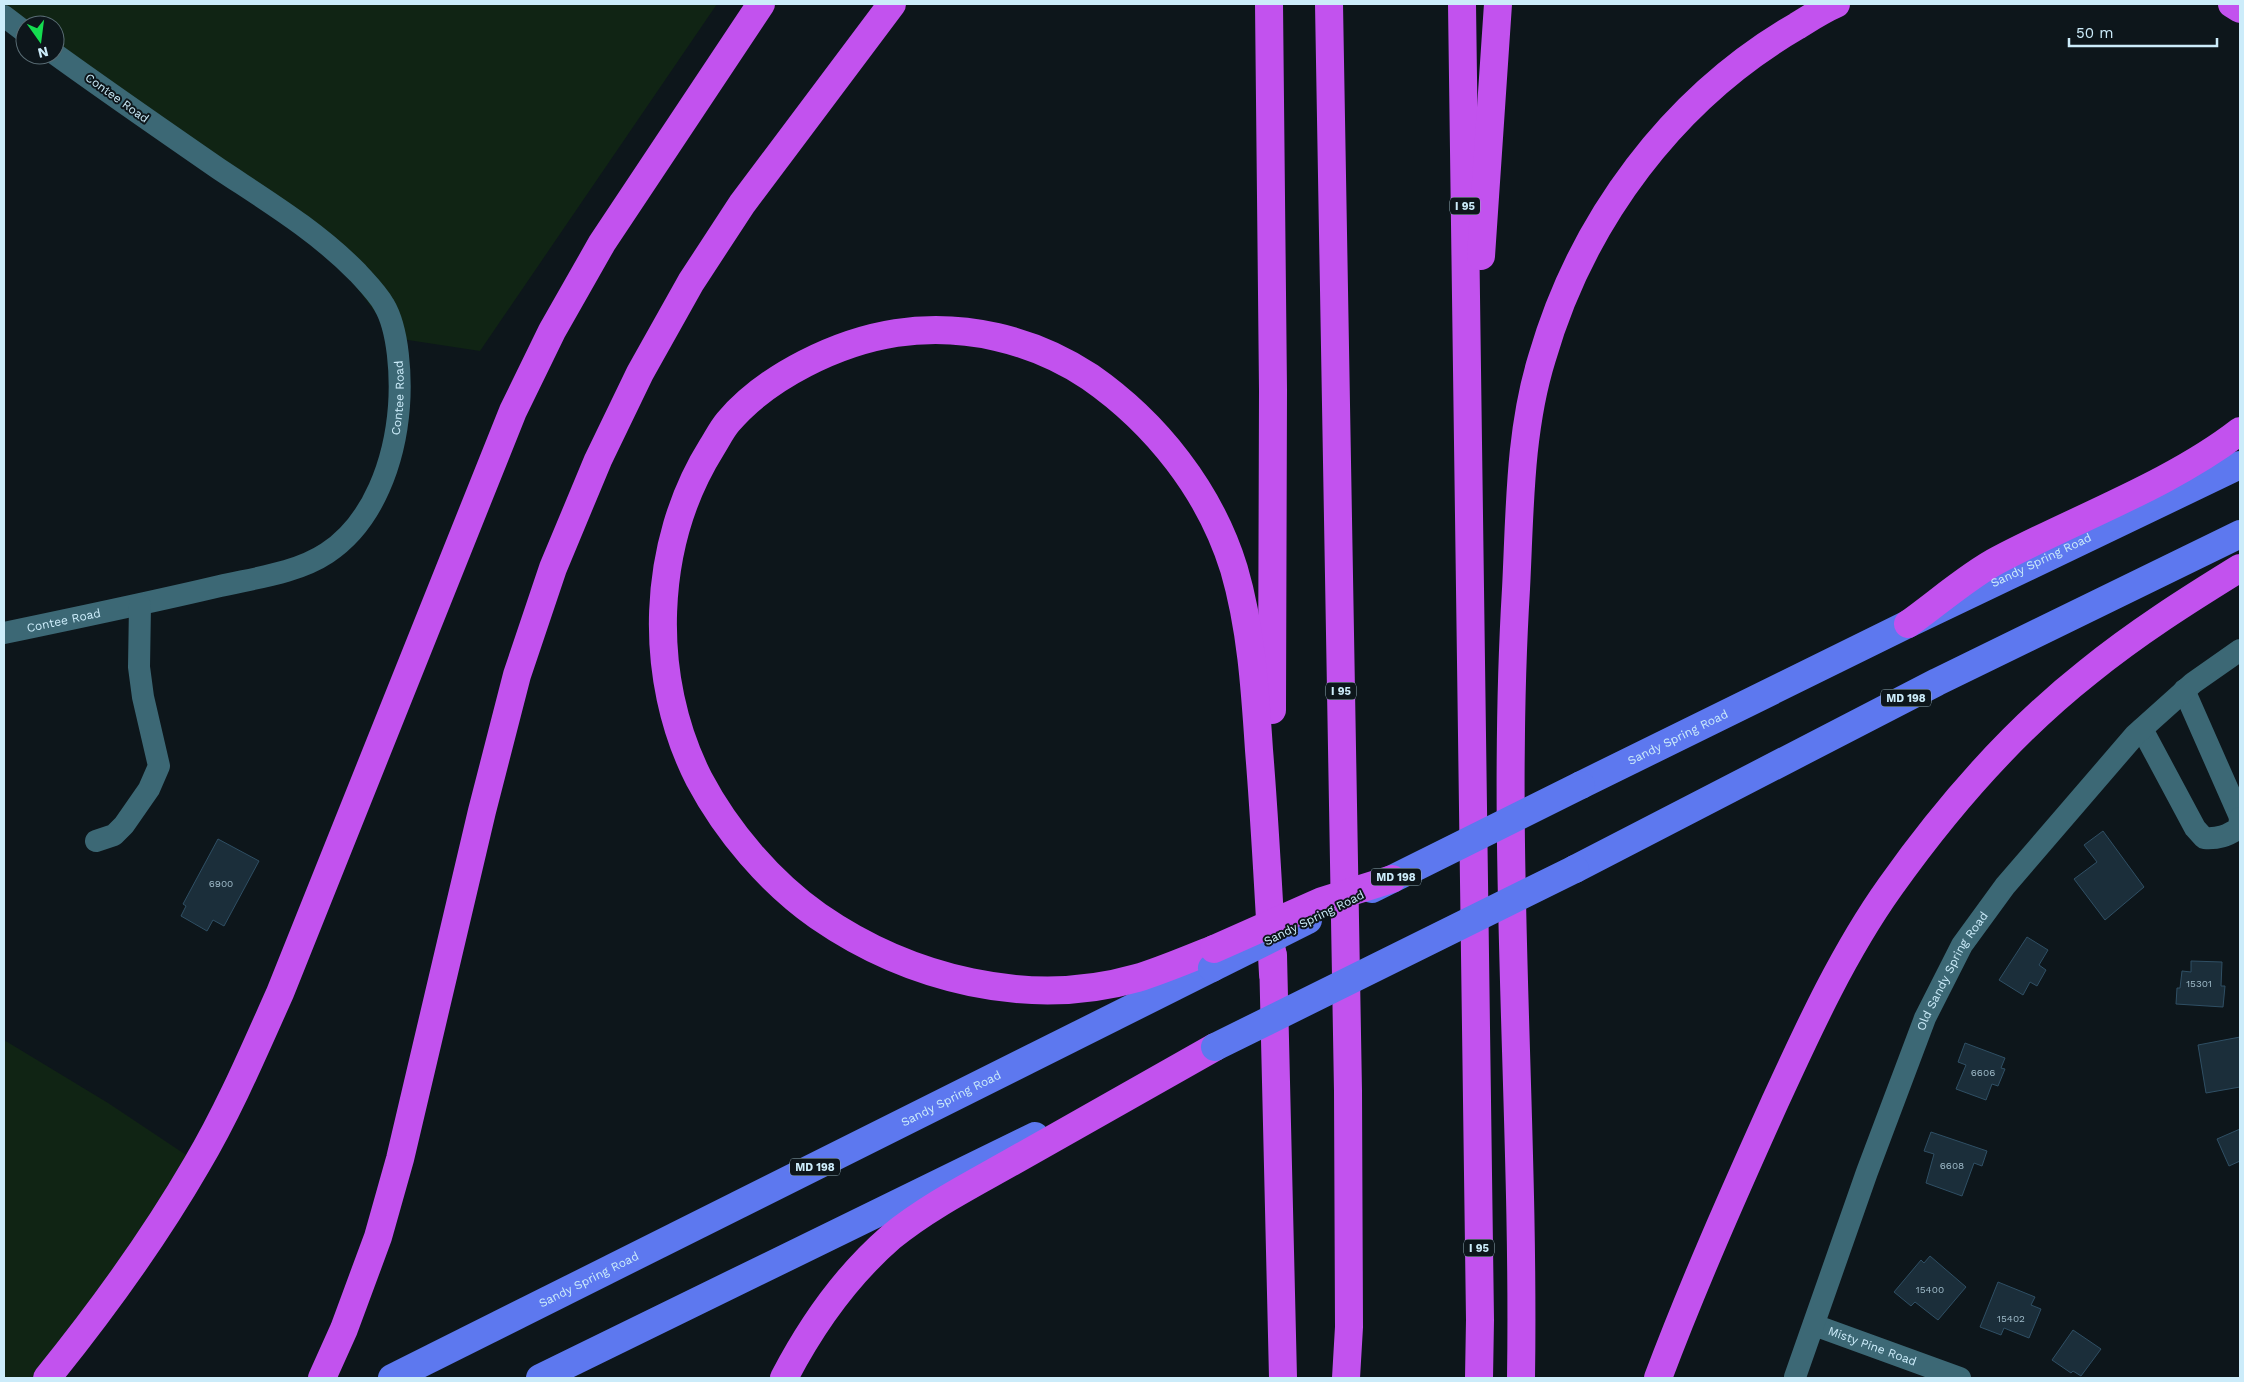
<svg xmlns="http://www.w3.org/2000/svg" width="2244" height="1382" viewBox="0 0 2244 1382" font-family="'Work Sans',sans-serif">
	<style>
		.green { fill: #102414 }
		.building { fill: #1b2e3a; stroke: #2f4f64 }
		.lines { fill: none; stroke-linecap: round; stroke-linejoin: round }
		.minor { stroke: #3c6875; stroke-width: 22 }
		.major { stroke: #5d78ef; stroke-width: 28 }
		.highway { stroke: #c252ee; stroke-width: 28 }
		.major-bridge { stroke: #5d78ef; stroke-width: 28 }
		.highway-bridge { stroke: #c252ee; stroke-width: 28 }
		.labels { text-anchor: middle; dominant-baseline: central; stroke-width: 4; stroke-linejoin: round; paint-order: stroke }
		.number-label { font-size: 10px; fill: #a0bcca }
		.shield { fill: #0d161b; stroke: #93acb7; stroke-width: 1 }
		.shield-label { font-size: 11px; font-weight: bold; fill: #ccecfa }
		.street-label { font-size: 12px; fill: #ccecfa; stroke: #0d161b }
	</style>
	<rect width="100%" height="100%" fill="#0d161b"/>
	<g class="green">
		<polygon points="4,4 717,4 480,351 395,338 316,234 55,49 55,25 25,25 4,13"/>
		<polygon points="4,1040 108,1103 198,1163 47,1378 4,1378"/>
	</g>
	<g class="building">
		<polygon points="2103,831 2144,887 2105,920 2074,879 2097,862 2084,845"/>
		<polygon points="218,839 259,861 224,926 213,920 207,931 181,916 186,906 183,904"/>
		<polygon points="2027,937 2048,950 2039,965 2046,970 2037,986 2030,982 2023,995 1999,980"/>
		<polygon points="2191,961 2222,962 2221,986 2225,986 2223,1007 2176,1004 2177,988 2180,988 2182,971 2191,972"/>
		<polygon points="2240,1037 2240,1087 2206,1093 2198,1045"/>
		<polygon points="1965,1043 2005,1058 2001,1068 2005,1069 1998,1086 1992,1084 1986,1100 1956,1089 1966,1065 1958,1062"/>
		<polygon points="2240,1129 2240,1161 2229,1166 2217,1139"/>
		<polygon points="1931,1132 1987,1151 1982,1166 1974,1163 1962,1196 1926,1183 1934,1154 1924,1151"/>
		<polygon points="1930,1256 1966,1287 1938,1320 1915,1302 1911,1306 1894,1292 1921,1260 1924,1263"/>
		<polygon points="1998,1282 2035,1297 2031,1305 2041,1309 2029,1338 2004,1328 2001,1335 1980,1327"/>
		<polygon points="2073,1330 2101,1349 2081,1376 2073,1371 2071,1373 2052,1360"/>
	</g>
	<g class="lines">
		<g class="minor">
			<polyline points="4,16 25,32"/>
			<path id="s1" d="M4,633c72,-15 144,-30 216,-47 35,-8 77,-13 107,-33 47,-31 68,-93 72,-147 2,-28 0,-76 -15,-101 -6,-11 -17,-22 -26,-32 -41,-42 -91,-72 -139,-104 -55,-38 -110,-76 -164,-115"/>
			<polyline points="2184,690 2240,817"/>
			<path d="M2142,729l53,99 9,10c14,1 23,-2 35,-10l1,-10"/>
			<polyline points="96,841 114,835 124,825 149,789 159,766 143,697 139,667 140,605"/>
			<path id="s2" d="M1814,1325l146,53"/>
			<path id="s3" d="M1795,1377l72,-205 58,-154 37,-73 43,-59 130,-151 58,-52 47,-33"/>
		</g>
		<g class="major">
			<path id="s4" d="M1581,785l327,-161 332,-159"/>
			<polyline points="1575,869 1937,682 2240,534"/>
			<path id="s5" d="M392,1378l820,-410"/>
			<polyline points="540,1378 1035,1136"/>
		</g>
		<g class="highway">
			<polyline points="1269,4 1273,390 1272,710"/>
			<polyline points="1329,4 1348,1091 1349,1327 1346,1378"/>
			<polyline points="1462,4 1480,1320 1479,1378"/>
			<polyline points="2232,4 2240,9"/>
			<polyline points="1481,256 1498,4"/>
			<path d="M1908,624c27,-19 61,-49 90,-64 77,-41 174,-76 242,-129"/>
			<path d="M1214,949c-26,10 -51,21 -77,29 -108,31 -228,1 -319,-62 -48,-34 -91,-84 -119,-137 -52,-102 -48,-235 13,-332 5,-8 10,-18 16,-25 39,-46 110,-80 168,-89 67,-10 137,6 194,44 66,46 120,114 144,192 17,58 21,120 25,181 6,74 10,149 14,224"/>
			<polyline points="1273,955 1283,1378"/>
			<path d="M47,1378c55,-68 106,-138 150,-214 32,-54 57,-113 83,-171l233,-582 39,-80 50,-88 159,-239"/>
			<polyline points="322,1378 344,1329 378,1237 400,1159 482,811 517,675 553,568 598,460 640,373 691,282 742,204 892,4"/>
			<path d="M784,1378c27,-52 62,-102 107,-141 38,-31 84,-54 126,-78 66,-37 132,-74 198,-112"/>
			<path d="M1521,1378c4,-263 -21,-526 -5,-789 4,-77 3,-157 26,-231 40,-138 131,-260 255,-332 13,-8 25,-16 39,-22"/>
			<path d="M1658,1378c35,-93 75,-183 116,-274 34,-74 69,-151 116,-217 56,-79 122,-155 198,-215 48,-39 100,-72 152,-104"/>
		</g>
		<g class="major-bridge">
			<polyline points="1372,889 1581,785"/>
			<polyline points="1212,968 1308,920"/>
			<polyline points="1215,1047 1575,869"/>
		</g>
		<polyline class="highway-bridge" points="1214,949 1322,901 1392,879"/>
	</g>
	<g class="labels">
		<g class="number-label">
			<text x="221" y="883">6900</text>
			<text x="2199" y="983">15301</text>
			<text x="1983" y="1072">6606</text>
			<text x="1952" y="1165">6608</text>
			<text x="1930" y="1289">15400</text>
			<text x="2011" y="1318">15402</text>
		</g>
		<g class="shield">
			<rect x="1450" y="197.5" width="30" height="17" rx="4"/>
			<rect x="1326" y="682.5" width="30" height="17" rx="4"/>
			<rect x="1881" y="689.5" width="50" height="17" rx="4"/>
			<rect x="1371" y="868.5" width="50" height="17" rx="4"/>
			<rect x="790" y="1158.5" width="50" height="17" rx="4"/>
			<rect x="1464" y="1239.5" width="30" height="17" rx="4"/>
		</g>
		<g class="shield-label">
			<text x="1465" y="206">I 95</text>
			<text x="1341" y="691">I 95</text>
			<text x="1906" y="698">MD 198</text>
			<text x="1396" y="877">MD 198</text>
			<text x="815" y="1167">MD 198</text>
			<text x="1479" y="1248">I 95</text>
		</g>
		<g class="street-label">
			<text transform="translate(117 98) rotate(36)">Contee Road</text>
			<text stroke="none"><textPath href="#s1" startOffset="511">Contee Road</textPath></text>
			<text stroke="none"><textPath href="#s4" startOffset="512">Sandy Spring Road</textPath></text>
			<text stroke="none"><textPath href="#s1" startOffset="61">Contee Road</textPath></text>
			<text stroke="none"><textPath href="#s4" startOffset="108">Sandy Spring Road</textPath></text>
			<text transform="translate(1314 918) rotate(-26)">Sandy Spring Road</text>
			<text stroke="none"><textPath href="#s3" startOffset="436">Old Sandy Spring Road</textPath></text>
			<text stroke="none"><textPath href="#s5" startOffset="625">Sandy Spring Road</textPath></text>
			<text stroke="none"><textPath href="#s5" startOffset="220">Sandy Spring Road</textPath></text>
			<text stroke="none"><textPath href="#s2" startOffset="62">Misty Pine Road</textPath></text>
		</g>
	</g>
	<rect width="2244" height="1382" fill="none" stroke="#ccecfa" stroke-width="10"/>
	<g transform="translate(40 40) rotate(166)"><circle r="24" fill="#0d161b" stroke="#596c74"/>
	<path d="M0-4L9 19L0 12L-9 19Z" fill="#15dc50"/>
	<text y="-8" font-size="14" font-weight="bold" text-anchor="middle" fill="#ccecfa">N</text>
	</g>
	<path d="M2069 38v8h148v-8" fill="none" stroke="#ccecfa" stroke-width="2.5"/>
	<text x="2076" y="38" font-size="15" fill="#ccecfa" stroke="#0d161b" stroke-width="4" paint-order="stroke">50 m</text>
</svg>
